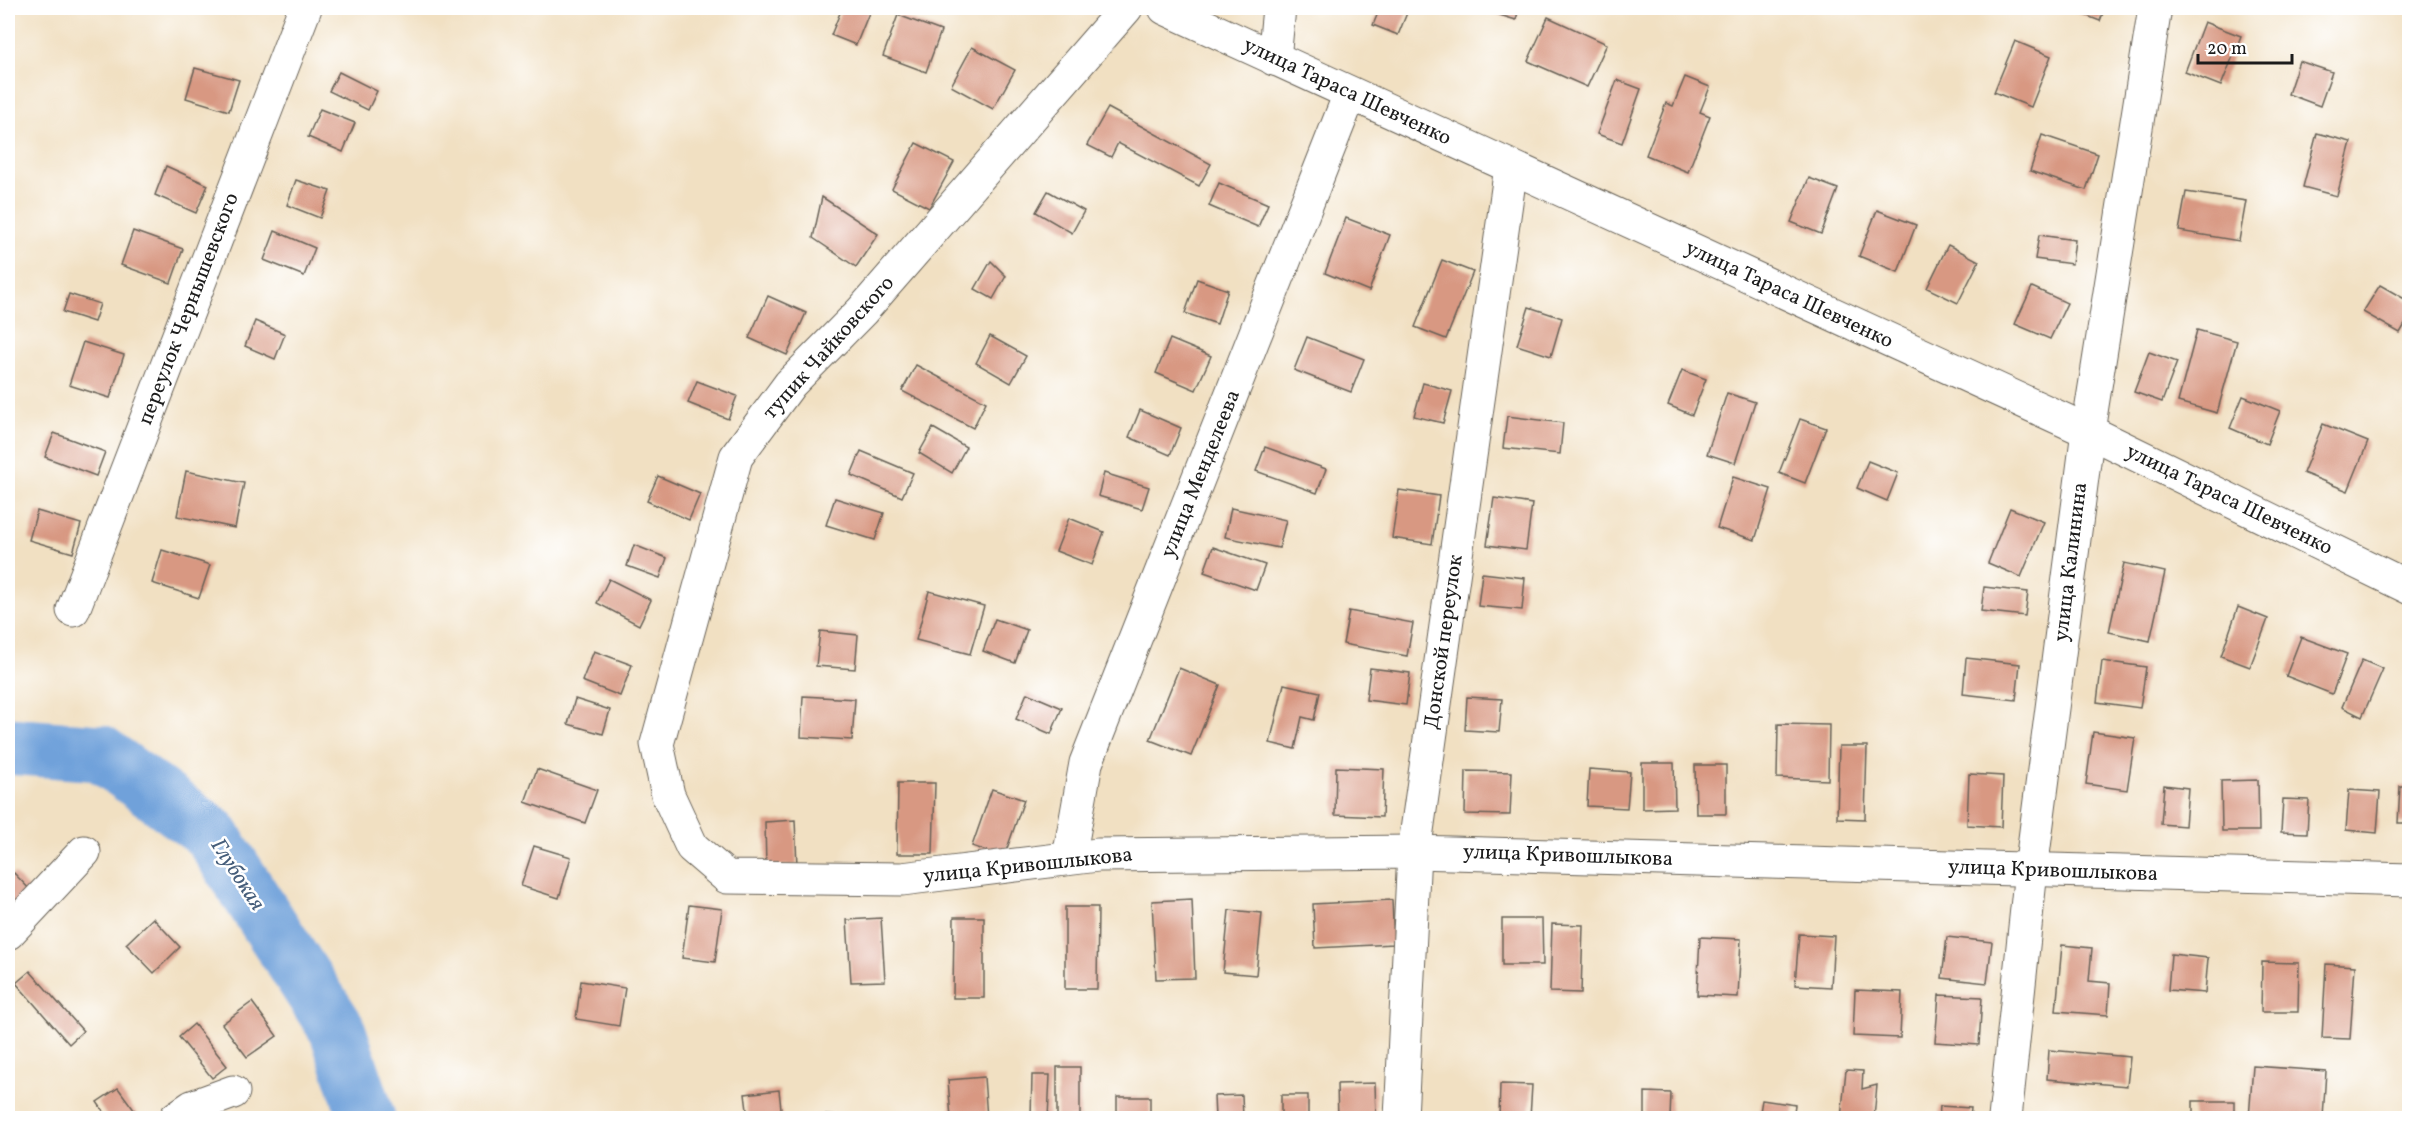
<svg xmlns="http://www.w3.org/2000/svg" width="2417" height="1126" viewBox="0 0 2417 1126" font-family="Vollkorn,serif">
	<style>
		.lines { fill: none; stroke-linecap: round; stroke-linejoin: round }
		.river { stroke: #6fa1da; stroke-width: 57 }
		.building { fill: #d89882 }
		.minor-casing { stroke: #676156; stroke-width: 35 }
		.minor { stroke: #fff; stroke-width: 33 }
		.labels { text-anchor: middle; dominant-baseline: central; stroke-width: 5; stroke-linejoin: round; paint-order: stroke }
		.street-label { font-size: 21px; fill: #1c1c1c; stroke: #fff }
		.water-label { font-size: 22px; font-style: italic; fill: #465e7b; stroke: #fff }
	</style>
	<rect width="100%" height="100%" fill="#fff"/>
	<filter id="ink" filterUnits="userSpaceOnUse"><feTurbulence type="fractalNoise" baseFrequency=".0167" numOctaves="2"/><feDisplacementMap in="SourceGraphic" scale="12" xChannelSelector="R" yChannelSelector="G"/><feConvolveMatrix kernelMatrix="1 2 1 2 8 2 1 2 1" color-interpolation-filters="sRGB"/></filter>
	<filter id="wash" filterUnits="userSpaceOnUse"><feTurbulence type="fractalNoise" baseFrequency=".008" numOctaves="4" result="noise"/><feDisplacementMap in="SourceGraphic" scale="24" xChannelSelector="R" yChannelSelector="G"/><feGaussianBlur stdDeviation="1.35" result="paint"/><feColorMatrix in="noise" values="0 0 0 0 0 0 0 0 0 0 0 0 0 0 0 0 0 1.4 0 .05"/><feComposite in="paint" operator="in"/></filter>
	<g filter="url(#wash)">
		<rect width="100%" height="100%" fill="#f1e0c2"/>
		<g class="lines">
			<polyline class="river" points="8,746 100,753 210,833 337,1029 367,1118"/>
		</g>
		<g id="blocks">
			<g class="building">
				<polygon points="842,8 871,8 856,45 831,35"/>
				<polygon points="1380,8 1409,8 1398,35 1373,25"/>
				<polygon points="1477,8 1519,8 1516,20"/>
				<polygon points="2067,8 2105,8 2100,21"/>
				<polygon points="898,15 941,31 926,72 883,56"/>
				<polygon points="1548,17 1607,44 1587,87 1528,61"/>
				<polygon points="2204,22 2241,36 2221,86 2185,72"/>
				<polygon points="2015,41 2051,56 2031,107 1994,92"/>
				<polygon points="972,47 1015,70 993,109 951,86"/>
				<polygon points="2299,61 2332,72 2320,106 2288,94"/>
				<polygon points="195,68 239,80 229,111 186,98"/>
				<polygon points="339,72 377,91 368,110 329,91"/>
				<polygon points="1685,77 1710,87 1700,112 1710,116 1688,172 1646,155 1666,103 1673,106"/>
				<polygon points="1617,80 1641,89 1622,143 1597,134"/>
				<polygon points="1108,108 1211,164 1199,186 1118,143 1111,157 1087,145"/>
				<polygon points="320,109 355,123 343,152 308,137"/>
				<polygon points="2317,133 2351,142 2337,196 2303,187"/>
				<polygon points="2042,135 2098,154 2086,190 2030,171"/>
				<polygon points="916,143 954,162 929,208 892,189"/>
				<polygon points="166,166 208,185 196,213 155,195"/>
				<polygon points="1809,178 1838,189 1821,234 1791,222"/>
				<polygon points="296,180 330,191 320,218 287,205"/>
				<polygon points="1219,183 1268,204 1258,227 1209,206"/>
				<polygon points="1048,191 1084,211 1072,233 1036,212"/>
				<polygon points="2186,192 2246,201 2239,241 2179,231"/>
				<polygon points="822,197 878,234 856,267 813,238"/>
				<polygon points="1877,210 1916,225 1898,272 1859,256"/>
				<polygon points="1346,218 1390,235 1369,291 1325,273"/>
				<polygon points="133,231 183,249 171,283 121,265"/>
				<polygon points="275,231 315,248 304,276 264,260"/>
				<polygon points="2039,235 2075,240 2072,264 2035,259"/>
				<polygon points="1948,245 1979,261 1958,303 1927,288"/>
				<polygon points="1442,260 1473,272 1446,339 1415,327"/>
				<polygon points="991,261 1006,276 993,299 975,289"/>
				<polygon points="1197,279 1228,290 1217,324 1185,313"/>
				<polygon points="2380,285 2410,302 2410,316 2400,333 2363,312"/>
				<polygon points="2032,287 2067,303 2050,339 2015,324"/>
				<polygon points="69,294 100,304 94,322 63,312"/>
				<polygon points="768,296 806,313 787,355 749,338"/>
				<polygon points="1529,307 1562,318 1551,356 1517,345"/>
				<polygon points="255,321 285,334 275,359 245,346"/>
				<polygon points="2197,330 2237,341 2217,413 2178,402"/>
				<polygon points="990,336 1026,356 1011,383 976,363"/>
				<polygon points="1307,337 1364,359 1351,392 1294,370"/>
				<polygon points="1170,339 1211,356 1196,390 1156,373"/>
				<polygon points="83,342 124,355 110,398 69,385"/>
				<polygon points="2149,352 2177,362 2162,402 2134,392"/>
				<polygon points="916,365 986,402 973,428 902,391"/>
				<polygon points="1682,370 1706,379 1692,415 1668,405"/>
				<polygon points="697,381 737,396 728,419 688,403"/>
				<polygon points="1423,383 1452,391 1443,423 1414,416"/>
				<polygon points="1727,393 1755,402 1735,463 1707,454"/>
				<polygon points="2243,396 2280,411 2267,444 2230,428"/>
				<polygon points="1140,410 1181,428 1170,455 1129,437"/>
				<polygon points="1507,416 1563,423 1560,454 1503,448"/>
				<polygon points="1800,419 1826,428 1805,483 1779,473"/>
				<polygon points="2323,424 2368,442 2348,491 2303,473"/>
				<polygon points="933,428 966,447 952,473 919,453"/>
				<polygon points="54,433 105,452 96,476 45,457"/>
				<polygon points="1265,447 1326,469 1317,493 1256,471"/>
				<polygon points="861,451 913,473 902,497 851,475"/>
				<polygon points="1868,461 1898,473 1887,501 1857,488"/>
				<polygon points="186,471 244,483 235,528 177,516"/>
				<polygon points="1104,473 1149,487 1142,509 1098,496"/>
				<polygon points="658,476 700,494 689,520 647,501"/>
				<polygon points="1733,477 1771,489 1755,540 1717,528"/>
				<polygon points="1399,490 1439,496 1432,544 1392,538"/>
				<polygon points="835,498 884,513 875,540 826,525"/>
				<polygon points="1494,498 1532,504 1526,550 1487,545"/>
				<polygon points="1231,508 1286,520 1279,548 1225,537"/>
				<polygon points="2010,508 2044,522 2021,577 1988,563"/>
				<polygon points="37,511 81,524 73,553 29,540"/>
				<polygon points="1069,518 1104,532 1092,565 1056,551"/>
				<polygon points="634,545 667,558 660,578 627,566"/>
				<polygon points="1213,547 1265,565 1256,590 1204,572"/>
				<polygon points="162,550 210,565 199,598 152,583"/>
				<polygon points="2124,563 2165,572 2150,641 2109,632"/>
				<polygon points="1482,573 1525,578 1522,610 1478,606"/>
				<polygon points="609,579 651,600 639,625 597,603"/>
				<polygon points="1984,587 2028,592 2025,616 1981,611"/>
				<polygon points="929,591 984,606 970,654 916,640"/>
				<polygon points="2238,607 2268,619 2250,667 2221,656"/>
				<polygon points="1349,611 1413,623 1407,656 1343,644"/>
				<polygon points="995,619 1027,630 1015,663 983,651"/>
				<polygon points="820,631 858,635 855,669 816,666"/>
				<polygon points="2301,637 2347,654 2332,694 2286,676"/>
				<polygon points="594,651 632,665 620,696 582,681"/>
				<polygon points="1966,658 2020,664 2016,700 1963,694"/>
				<polygon points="2362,660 2383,669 2362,717 2342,707"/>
				<polygon points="2102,661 2146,667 2140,708 2097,702"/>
				<polygon points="1179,668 1220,685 1191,756 1150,740"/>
				<polygon points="1370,668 1410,673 1406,705 1366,700"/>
				<polygon points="1284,684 1320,692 1314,720 1302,717 1295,749 1270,743"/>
				<polygon points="1027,693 1062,708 1051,734 1016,719"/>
				<polygon points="803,696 855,699 852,740 801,737"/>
				<polygon points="1467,697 1502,699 1499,732 1465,730"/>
				<polygon points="575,699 610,710 603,734 568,724"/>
				<polygon points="1778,724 1829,725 1828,780 1777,778"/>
				<polygon points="2093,732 2135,738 2127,790 2086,784"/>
				<polygon points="1839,746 1867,746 1865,819 1837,818"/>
				<polygon points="1642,763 1674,763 1675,808 1642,809"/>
				<polygon points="1695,765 1726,765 1726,814 1696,814"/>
				<polygon points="1336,767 1384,769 1382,817 1335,815"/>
				<polygon points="537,769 597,790 585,823 525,802"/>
				<polygon points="1589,769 1630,772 1627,808 1587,806"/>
				<polygon points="1466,771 1512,772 1510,815 1465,814"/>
				<polygon points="1969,774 2003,776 2001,827 1967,825"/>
				<polygon points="2258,780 2259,831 2222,831 2221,781"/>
				<polygon points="898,783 935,783 933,854 897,854"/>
				<polygon points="2164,785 2188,788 2185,826 2161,824"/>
				<polygon points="2400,786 2410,786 2410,823 2398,823"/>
				<polygon points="992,789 1024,800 1004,857 972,846"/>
				<polygon points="2349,790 2380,792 2377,833 2346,830"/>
				<polygon points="2283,799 2309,800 2307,833 2281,832"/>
				<polygon points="795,820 797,865 766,867 765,822"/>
				<polygon points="534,846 571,857 559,898 521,886"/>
				<polygon points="14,873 32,892 14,908 8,901 8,880"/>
				<polygon points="1192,899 1195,978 1156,979 1152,901"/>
				<polygon points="1392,900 1394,944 1315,948 1313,904"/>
				<polygon points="689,905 722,909 715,962 682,958"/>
				<polygon points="1065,907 1098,907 1097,989 1065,989"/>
				<polygon points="1229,910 1262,913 1256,975 1223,972"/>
				<polygon points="954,917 984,917 984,998 953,998"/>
				<polygon points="153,918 180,947 154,973 126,944"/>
				<polygon points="881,918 885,981 851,982 847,920"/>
				<polygon points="1502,919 1542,919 1543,965 1502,965"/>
				<polygon points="1552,924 1583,925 1581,993 1550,992"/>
				<polygon points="1799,934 1834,936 1831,987 1795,985"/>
				<polygon points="1700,937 1741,939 1738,997 1697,995"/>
				<polygon points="1947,937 1992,942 1987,983 1942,978"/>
				<polygon points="2062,945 2092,948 2089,981 2110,983 2108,1015 2056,1011"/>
				<polygon points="2171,954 2208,958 2205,993 2168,990"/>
				<polygon points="2262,962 2299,963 2298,1012 2261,1012"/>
				<polygon points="2326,964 2355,966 2350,1039 2322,1038"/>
				<polygon points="30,971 83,1031 69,1044 16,983"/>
				<polygon points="581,981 625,988 619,1026 576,1019"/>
				<polygon points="1855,990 1902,992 1900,1038 1853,1036"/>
				<polygon points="1939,995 1982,997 1979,1045 1935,1042"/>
				<polygon points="252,1002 277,1036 247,1057 222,1024"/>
				<polygon points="194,1024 227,1066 212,1078 179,1037"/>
				<polygon points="2049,1050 2130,1057 2127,1086 2047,1079"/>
				<polygon points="2253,1066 2326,1071 2323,1118 2249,1118"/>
				<rect x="1057" y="1067" width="23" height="51"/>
				<polygon points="1846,1070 1863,1071 1862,1089 1877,1085 1874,1118 1841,1118"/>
				<polygon points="1032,1075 1050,1075 1048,1118 1031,1118"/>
				<polygon points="984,1077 987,1118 951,1118 948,1080"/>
				<polygon points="1375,1083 1376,1118 1338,1118 1337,1084"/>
				<polygon points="1500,1084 1532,1085 1530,1118 1499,1118"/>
				<polygon points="118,1088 140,1118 108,1118 97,1102"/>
				<polygon points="779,1090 782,1118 748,1118 745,1094"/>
				<polygon points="1645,1092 1671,1093 1670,1118 1645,1118"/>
				<polygon points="1242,1095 1243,1118 1215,1118 1214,1096"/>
				<rect x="1281" y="1095" width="27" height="23"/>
				<rect x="1117" y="1097" width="33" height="21"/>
				<polygon points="1762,1100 1795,1105 1793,1118 1759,1118"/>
				<rect x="2193" y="1101" width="41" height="17"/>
				<polygon points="1940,1106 1971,1108 1970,1118 1939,1118"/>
				<polygon points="2356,1112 2396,1114 2395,1118 2355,1118"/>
				<polygon points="817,1115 842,1116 842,1118 816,1118"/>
			</g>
		</g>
	</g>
	<g filter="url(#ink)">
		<use href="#blocks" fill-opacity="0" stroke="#676156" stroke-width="1.5"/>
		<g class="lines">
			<g class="minor-casing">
				<g id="minor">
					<polyline points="1126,8 862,311 790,384 736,457 657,744 668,795 692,847 727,877 902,879 1098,855 1414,852 2410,880"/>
					<polyline points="1165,8 2088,431 2410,588"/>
					<polyline points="1274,59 1279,8"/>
					<polyline points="73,610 305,8"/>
					<polyline points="1069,858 1086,763 1350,94"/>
					<polyline points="8,933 84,852"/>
					<polyline points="176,1118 192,1107 233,1092"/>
					<polyline points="1401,1118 1414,852 1511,167"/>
					<polyline points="2005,1118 2031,870 2088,431 2155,8"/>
				</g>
			</g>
			<use href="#minor" class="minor"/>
		</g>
	</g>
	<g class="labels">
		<g class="street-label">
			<text transform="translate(1347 92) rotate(25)">улица Тараса Шевченко</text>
			<text transform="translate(1789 295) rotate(25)">улица Тараса Шевченко</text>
			<text transform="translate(189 309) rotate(-69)">переулок Чернышевского</text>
			<text transform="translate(829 348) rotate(-48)">тупик Чайковского</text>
			<text transform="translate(1201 474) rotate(-68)">улица Менделеева</text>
			<text transform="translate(2229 500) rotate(26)">улица Тараса Шевченко</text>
			<text transform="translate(2071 562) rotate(-83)">улица Калинина</text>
			<text transform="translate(1444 642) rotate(-82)">Донской переулок</text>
			<text transform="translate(1568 856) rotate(2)">улица Кривошлыкова</text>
			<text transform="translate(1028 866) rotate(-6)">улица Кривошлыкова</text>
			<text transform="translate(2053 871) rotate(2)">улица Кривошлыкова</text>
		</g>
		<g class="water-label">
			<text transform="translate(237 875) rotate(57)">Глубокая</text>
		</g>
	</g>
	<rect width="2417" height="1126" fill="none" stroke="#fff" stroke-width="30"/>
	<path d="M2198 54v9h94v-9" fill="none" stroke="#1c1c1c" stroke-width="3"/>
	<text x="2207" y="54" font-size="18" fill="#1c1c1c" stroke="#ffffff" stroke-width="4.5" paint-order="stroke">20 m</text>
</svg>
